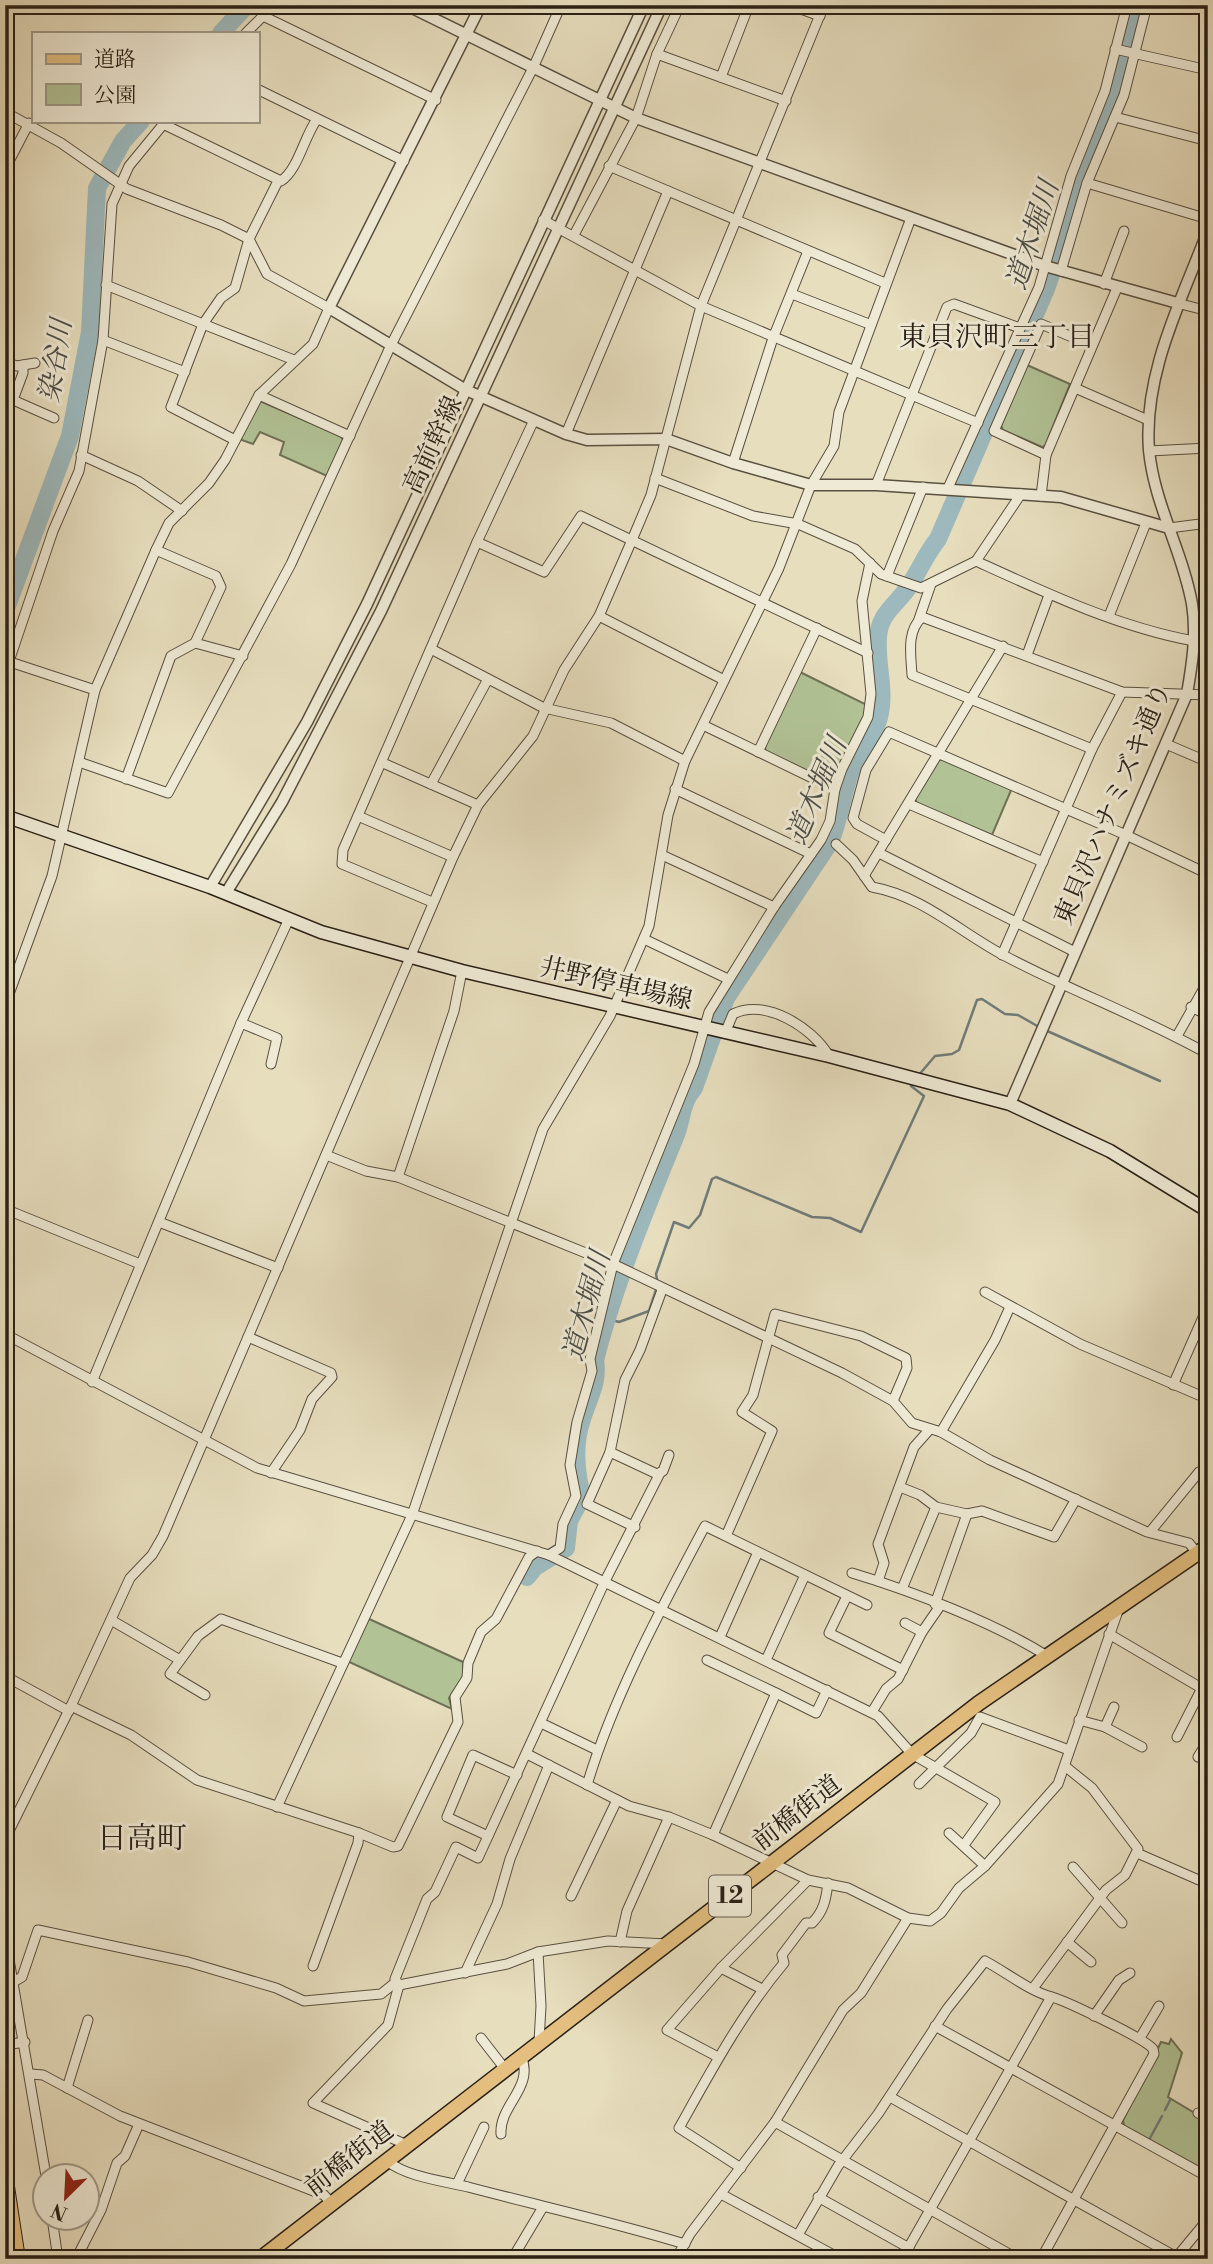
<svg xmlns="http://www.w3.org/2000/svg" width="1213" height="2264" viewBox="0 0 1213 2264" font-family="'Libre Bodoni','Noto Serif JP',serif">
	<style>
		.green { fill: #b1c295; stroke: #6e7156; stroke-width: 2 }
		.lines { fill: none; stroke-linecap: round; stroke-linejoin: round }
		.stream { stroke: #6f7c7a; stroke-width: 2.5 }
		.river { stroke: #9db9bd; stroke-width: 18 }
		.minor-casing { stroke: #595040; stroke-width: 11 }
		.tertiary-casing { stroke: #595040; stroke-width: 13 }
		.secondary-casing { stroke: #2a2016; stroke-width: 15 }
		.primary-casing { stroke: #2a2016; stroke-width: 17 }
		.motorway-casing { stroke: #2a2016; stroke-width: 18 }
		.minor { stroke: #efead5; stroke-width: 9 }
		.tertiary { stroke: #efead5; stroke-width: 10 }
		.secondary { stroke: #efead5; stroke-width: 12 }
		.primary { stroke: #e4bf7f; stroke-width: 14 }
		.motorway { stroke: #e4bf7f; stroke-width: 16 }
		.labels { text-anchor: middle; dominant-baseline: central; stroke-width: 6; stroke-linejoin: round; paint-order: stroke }
		.shield { fill: #efead5; stroke: #655d4f; stroke-width: 2 }
		.shield-label { font-size: 24px; font-weight: bold; fill: #2a2016 }
		.street-label { font-size: 26px; fill: #2a2016; stroke: #efead5 }
		.water-label { font-size: 28px; font-style: italic; fill: #4c4e48; stroke: #efead5 }
		.neighbourhood-label { font-size: 28px; fill: #2a2016; stroke: #efead5 }
		.quarter-label { font-size: 30px; fill: #2a2016; stroke: #efead5 }
	</style>
	<rect width="100%" height="100%" fill="#e7debe"/>
	<filter id="stains"><feTurbulence type="fractalNoise" baseFrequency=".00286" numOctaves="4"/><feColorMatrix values="0 0 0 0 .2 0 0 0 0 .09 0 0 0 0 .02 0 0 0 .5 -.17"/></filter>
	<radialGradient id="worn" r=".72"><stop offset=".6" stop-color="#630" stop-opacity="0"/><stop offset="1" stop-color="#630" stop-opacity=".3"/></radialGradient>
	<g class="green">
		<polygon points="1027,365 1070,384 1045,446 1042,447 1003,430 1001,425"/>
		<polygon points="260,401 341,436 343,440 327,476 280,455 284,442 260,432 253,444 239,439"/>
		<polygon points="800,672 865,704 865,716 834,782 829,783 766,752 765,747"/>
		<polygon points="944,758 1012,788 992,835 917,803 915,799 939,760"/>
		<polygon points="367,1618 463,1662 463,1677 449,1698 452,1709 347,1661"/>
		<polygon points="1171,2039 1182,2053 1168,2097 1208,2121 1208,2172 1124,2126 1123,2120 1161,2042 1169,2044"/>
	</g>
	<g class="lines">
		<g class="stream">
			<polyline points="1045,1030 1160,1081"/>
			<polyline points="918,1076 935,1056 952,1054 959,1050 977,1000 982,999 1005,1014 1018,1015 1039,1027"/>
			<polyline points="606,1318 619,1322 649,1311 658,1284 656,1274 674,1222 689,1228 700,1215 712,1179 716,1177 812,1217 830,1218 861,1232 924,1096 911,1086 914,1081"/>
			<polyline points="1208,2002 1208,2001"/>
			<polyline points="1165,2110 1170,2100"/>
			<polyline points="1150,2138 1162,2116"/>
		</g>
		<g class="river">
			<polyline points="221,33 247,5"/>
			<polyline points="5,611 70,436 90,332 97,188 123,141 141,121"/>
			<path d="M527,1577l8,-10 31,-19 3,-27 13,-24c-6,-26 -9,-51 0,-78 6,-20 17,-36 13,-59 20,-77 50,-149 80,-223 8,-18 5,-33 19,-49l32,-90 104,-156c10,-24 12,-48 21,-72 9,-20 25,-35 29,-57 5,-25 -4,-50 -2,-75 1,-24 17,-32 29,-49 12,-17 18,-34 31,-50l108,-250c14,-37 20,-76 34,-112 22,-60 43,-109 59,-172"/>
		</g>
		<g class="minor-casing">
			<g id="minor">
				<polyline points="790,5 820,16"/>
				<polyline points="263,16 436,100"/>
				<polyline points="246,33 274,5"/>
				<polyline points="1115,49 1208,70"/>
				<polyline points="657,54 786,101"/>
				<polyline points="721,77 749,5"/>
				<polyline points="257,89 404,161"/>
				<polyline points="5,112 61,143 127,189 221,225 249,239 267,274 329,308 313,344 259,395 225,460 209,483 169,523 156,550 95,690 52,876 5,1005"/>
				<polyline points="1115,117 1208,141"/>
				<path d="M163,124l118,57c17,-11 23,-44 36,-62"/>
				<polyline points="609,166 885,283"/>
				<polyline points="5,169 29,123"/>
				<polyline points="1087,183 1208,219"/>
				<polyline points="543,220 701,306 978,423"/>
				<polyline points="574,235 636,118 657,54 680,5"/>
				<polyline points="1061,271 1087,183 1124,95 1147,5"/>
				<polyline points="1104,284 1124,231"/>
				<polyline points="106,285 203,324 221,298 235,288 249,239 278,181"/>
				<polyline points="792,294 869,324"/>
				<polyline points="1181,304 1208,311"/>
				<polyline points="103,340 185,372"/>
				<polyline points="5,362 17,366 35,363"/>
				<polyline points="23,365 23,373 13,400 54,418"/>
				<polyline points="1075,388 1148,420"/>
				<polyline points="259,395 350,436"/>
				<polyline points="566,434 668,191"/>
				<polyline points="235,440 171,407 203,324 294,360"/>
				<polyline points="1149,451 1208,448"/>
				<polyline points="81,455 138,481 182,511"/>
				<polyline points="1046,455 994,431 1041,324 1091,345"/>
				<polyline points="733,463 773,338 808,251"/>
				<polyline points="655,478 753,516 798,524 855,549 881,574 921,588 976,561 1021,494"/>
				<polyline points="876,485 947,307 954,304 1020,328"/>
				<polyline points="948,488 1039,287 1071,176 1105,91 1127,5"/>
				<polyline points="1041,496 1046,455 1117,288"/>
				<polyline points="1169,528 1208,523"/>
				<polyline points="477,542 544,572 581,516 868,653"/>
				<path d="M976,561c70,32 142,66 218,80"/>
				<polyline points="887,576 923,487"/>
				<polyline points="599,616 724,680"/>
				<polyline points="1109,616 1146,523"/>
				<polyline points="919,619 931,584"/>
				<polyline points="195,643 243,656"/>
				<polyline points="431,649 544,708 611,723 685,761"/>
				<polyline points="1027,655 1049,595"/>
				<polyline points="7,661 95,690"/>
				<polyline points="5,673 53,531 79,471 103,340 112,204 129,166 166,121"/>
				<polyline points="703,725 835,789"/>
				<polyline points="1166,744 1208,762"/>
				<path d="M1092,749l-180,-74c-1,-20 -6,-43 10,-58l200,75 86,3"/>
				<polyline points="758,752 817,628"/>
				<polyline points="1204,761 1208,900"/>
				<polyline points="79,762 168,793 291,564 391,345 533,68 561,5"/>
				<polyline points="383,763 478,805"/>
				<polyline points="126,779 171,656 195,643 221,587 216,576 156,550"/>
				<polyline points="431,784 488,679"/>
				<polyline points="675,789 811,854"/>
				<polyline points="909,804 1043,862"/>
				<polyline points="358,816 453,857"/>
				<polyline points="886,840 857,824 853,818 866,770 889,732 1126,835 1208,874"/>
				<path d="M836,844l17,16 19,27c51,9 89,46 133,69 66,35 137,61 203,98"/>
				<polyline points="879,853 1075,952"/>
				<polyline points="662,855 774,907"/>
				<polyline points="864,876 1003,646"/>
				<polyline points="432,902 342,864 343,850 477,542 534,420"/>
				<polyline points="644,939 728,979"/>
				<polyline points="1002,955 1092,749 1122,692"/>
				<polyline points="1191,1007 1208,1015"/>
				<polyline points="241,1023 277,1038 271,1064"/>
				<path d="M725,1033l8,-19c32,-16 79,13 96,42"/>
				<polyline points="1177,1036 1208,981"/>
				<polyline points="326,1155 366,1171 398,1177 613,1264 842,1373 893,1401 912,1423 941,1432 990,1460 1147,1532 1189,1543 1197,1553"/>
				<polyline points="398,1177 454,1011 462,971"/>
				<polyline points="5,1209 140,1264"/>
				<polyline points="159,1222 278,1268"/>
				<polyline points="985,1292 1080,1344 1208,1399"/>
				<polyline points="5,1334 257,1468 549,1555 560,1548 563,1524 576,1496 570,1465 577,1422 592,1371 590,1359 613,1264 694,1064 709,1012 774,907 821,840 830,821 835,789 842,769 868,717 871,694 862,601 870,563"/>
				<polyline points="248,1337 331,1373 332,1377 312,1399 300,1430 271,1473"/>
				<polyline points="92,1382 241,1023 288,921"/>
				<polyline points="1173,1385 1208,1306"/>
				<polyline points="941,1432 995,1340 1010,1307"/>
				<polyline points="610,1452 657,1474 663,1471 669,1455"/>
				<polyline points="900,1487 920,1495 936,1507 967,1514 982,1511 1054,1537 1076,1499"/>
				<polyline points="635,1527 587,1504 610,1452 625,1380 640,1350 662,1290"/>
				<polyline points="1150,1532 1199,1472"/>
				<polyline points="726,1536 772,1431 742,1412 753,1395 775,1314 861,1336 906,1358 907,1368 893,1401"/>
				<polyline points="549,1555 878,1716 912,1754 995,1802 964,1845"/>
				<path d="M852,1573c60,18 143,50 195,83"/>
				<polyline points="878,1581 884,1563 878,1544 914,1447 930,1429"/>
				<polyline points="902,1589 936,1507"/>
				<polyline points="847,1596 829,1633 903,1670"/>
				<polyline points="935,1604 967,1514"/>
				<polyline points="111,1620 180,1660"/>
				<polyline points="922,1632 940,1606"/>
				<polyline points="1109,1634 1208,1692"/>
				<polyline points="720,1637 758,1552"/>
				<polyline points="707,1660 776,1693 713,1835"/>
				<polyline points="766,1660 805,1575"/>
				<polyline points="5,1676 69,1711"/>
				<polyline points="776,1693 816,1713 827,1690"/>
				<polyline points="205,1695 170,1674 198,1636 221,1619 342,1663"/>
				<polyline points="71,1706 131,1735 197,1780 359,1833 393,1847 398,1846 458,1722 455,1697 467,1678 468,1663 481,1632 496,1619 529,1557 537,1551"/>
				<polyline points="872,1712 886,1689 898,1679 922,1632 905,1623"/>
				<polyline points="1079,1720 1105,1727 1142,1747"/>
				<polyline points="541,1723 597,1750"/>
				<polyline points="1105,1727 1114,1707"/>
				<polyline points="1177,1737 1202,1688"/>
				<polyline points="527,1754 629,1806 669,1817 713,1835 808,1880 848,1888 908,1918 930,1921 941,1913 959,1888 985,1866 1058,1784 1119,1608"/>
				<polyline points="1198,1757 1208,1741"/>
				<polyline points="919,1784 971,1733 980,1717 1069,1750"/>
				<path d="M587,1785c27,-90 74,-176 118,-259l162,79"/>
				<polyline points="277,1807 412,1515 543,1129 610,1016 649,926 668,815 685,761 779,568 811,485 834,446 839,412 911,218"/>
				<polyline points="949,1833 985,1866"/>
				<polyline points="488,1836 447,1817 473,1755 517,1775"/>
				<polyline points="5,1839 71,1706 130,1578 152,1555 163,1536 453,857 478,805 533,736 564,670 599,616 632,540 651,495 701,306 824,5"/>
				<polyline points="1137,1853 1208,1884"/>
				<polyline points="1073,1867 1122,1923"/>
				<polyline points="571,1896 617,1800"/>
				<polyline points="5,1936 46,2176"/>
				<polyline points="620,1942 627,1911 669,1817"/>
				<polyline points="1067,1942 1091,1962"/>
				<polyline points="538,1952 541,2006 539,2042"/>
				<polyline points="313,1966 358,1843 359,1833"/>
				<polyline points="721,1968 762,1989"/>
				<polyline points="465,1973 497,1904 510,1859 549,1765"/>
				<polyline points="15,1981 22,1977 38,1930 188,1962 276,1988 304,2001 381,1994 396,1982"/>
				<polyline points="399,1985 507,1964 538,1952 608,1941 667,1944"/>
				<polyline points="1034,1987 1106,1890 1125,1875 1138,1849 1092,1788 1066,1767"/>
				<polyline points="1094,2016 1119,1980 1130,1973"/>
				<polyline points="935,2026 1208,2177"/>
				<polyline points="481,2038 505,2069"/>
				<polyline points="1140,2038 1159,2006"/>
				<polyline points="5,2045 25,2042"/>
				<polyline points="718,2057 667,2030 721,1968 808,1880"/>
				<polyline points="31,2074 43,2075 120,2116 324,2195 332,2204"/>
				<polyline points="67,2088 88,2020"/>
				<polyline points="890,2097 1180,2259"/>
				<polyline points="1198,2113 1208,2117"/>
				<polyline points="775,2122 1018,2259"/>
				<path d="M501,2134c-2,-29 34,-47 20,-78"/>
				<polyline points="407,2145 313,2103 388,2025 399,1985 395,1979 427,1899 435,1892 456,1847 478,1858 605,1581 660,1473"/>
				<path d="M387,2161c20,16 56,20 81,26 72,19 145,35 217,57"/>
				<path d="M741,2168l-62,-40c32,-57 63,-115 105,-165l-2,-8 24,-32h6c12,-12 14,-24 16,-40"/>
				<polyline points="457,2184 484,2127"/>
				<polyline points="721,2194 841,2259"/>
				<polyline points="818,2197 909,2248"/>
				<polyline points="52,2218 58,2259"/>
				<path d="M798,2235l40,-69 40,-52 69,-105 38,-48c21,11 44,30 67,36 14,4 94,42 101,52l1,5 -113,205"/>
				<polyline points="76,2259 101,2210 117,2163 125,2156 139,2124"/>
				<polyline points="512,2259 543,2207"/>
				<polyline points="676,2259 690,2234 775,2122 843,2010 861,1993 908,1918"/>
				<polyline points="902,2259 1051,1997"/>
				<polyline points="1175,2259 1208,2219"/>
			</g>
		</g>
		<g class="tertiary-casing">
			<g id="tertiary">
				<polyline points="406,5 636,118 1045,266 1181,304"/>
				<polyline points="481,5 329,308 466,390 566,434 587,440 666,439 733,463 811,485 876,485 1061,497 1169,528"/>
				<polyline points="210,887 307,722 367,604 644,5"/>
				<polyline points="226,893 282,802 381,611 662,5"/>
				<path d="M1010,1104l177,-410c5,-29 10,-60 5,-90 -9,-52 -38,-100 -43,-154 -6,-77 33,-150 59,-220"/>
			</g>
		</g>
		<g class="secondary-casing">
			<polyline id="secondary" points="5,816 210,887 321,932 462,971 829,1056 1010,1104 1110,1151 1208,1211"/>
		</g>
		<g class="primary-casing">
			<polyline id="primary" points="260,2259 979,1703 1208,1546"/>
		</g>
		<g class="motorway-casing">
			<polyline id="motorway" points="5,2180 17,2259"/>
		</g>
		<use href="#minor" class="minor"/>
		<use href="#tertiary" class="tertiary"/>
		<use href="#secondary" class="secondary"/>
		<use href="#primary" class="primary"/>
		<use href="#motorway" class="motorway"/>
	</g>
	<g class="labels">
		<rect class="shield" x="709" y="1875.5" width="42" height="41" rx="5"/>
		<g class="shield-label">
			<text x="730" y="1896">12</text>
		</g>
		<g class="street-label">
			<text transform="translate(433 445) rotate(-65)">高前幹線</text>
			<text transform="translate(1113 804) rotate(-67)">東貝沢ハナミズキ通り</text>
			<text transform="translate(616 984) rotate(13)">井野停車場線</text>
			<text transform="translate(797 1813) rotate(-38)">前橋街道</text>
			<text transform="translate(349 2159) rotate(-38)">前橋街道</text>
		</g>
		<g class="water-label">
			<text transform="translate(1033 235) rotate(-72)">道木堀川</text>
			<text transform="translate(56 361) rotate(-81)">染谷川</text>
			<text transform="translate(817 791) rotate(-67)">道木堀川</text>
			<text transform="translate(587 1306) rotate(-75)">道木堀川</text>
		</g>
		<g class="neighbourhood-label">
			<text x="997" y="337">東貝沢町三丁目</text>
		</g>
		<g class="quarter-label">
			<text x="142" y="1839">日高町</text>
		</g>
	</g>
	<rect width="1213" height="2264" fill="none" stroke="#e7debe" stroke-width="28"/>
	<rect x="7" y="7" width="1199" height="2250" fill="none" stroke="#2a2016" stroke-width="3.5"/>
	<rect x="14" y="14" width="1185" height="2236" fill="none" stroke="#2a2016" stroke-width="2"/>
	<rect x="32" y="32" width="228" height="91" fill="#efead5" stroke="#a09989" stroke-width="2"/>
	<rect x="46" y="54" width="35" height="10" fill="#e4bf7f" stroke="#a09989" stroke-width="2"/>
	<text x="94" y="66" font-size="21" fill="#2a2016">道路</text>
	<rect x="46" y="84" width="35" height="21" fill="#b1c295" stroke="#a09989" stroke-width="2"/>
	<text x="94" y="102" font-size="21" fill="#2a2016">公園</text>
	<g transform="translate(66 2197) rotate(204)"><circle r="33" fill="#efead5" stroke="#a09989" stroke-width="2"/>
	<path d="M0-5L12 26L0 18L-12 26Z" fill="#8f2418"/>
	<text y="-10" font-size="19" font-weight="bold" text-anchor="middle" fill="#2a2016">N</text>
	</g>
	<rect width="100%" height="100%" filter="url(#stains)"/>
	<rect width="100%" height="100%" fill="url(#worn)"/>
</svg>
